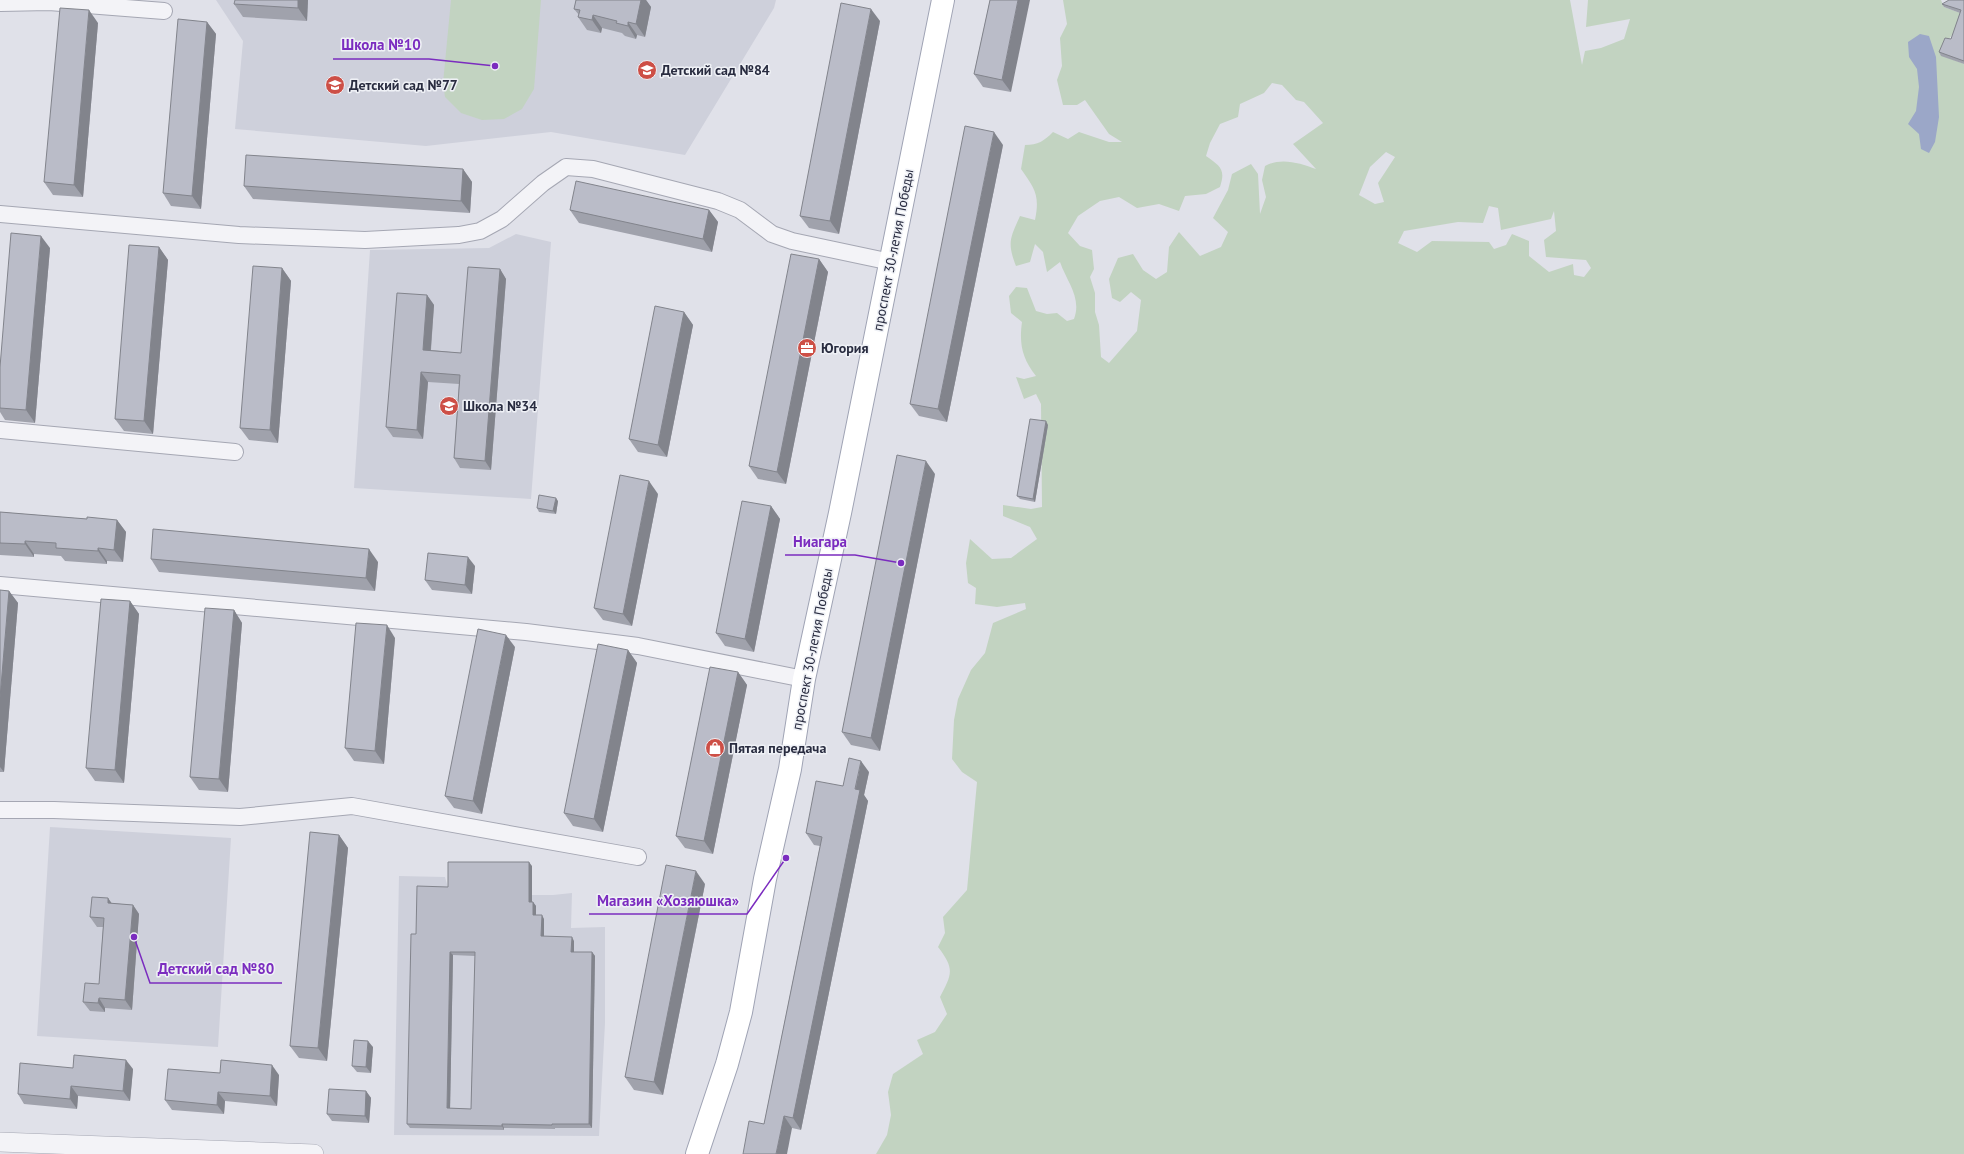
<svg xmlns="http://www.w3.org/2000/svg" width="1964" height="1154" viewBox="0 0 1964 1154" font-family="'PT Sans',sans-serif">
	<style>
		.built { fill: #ced0db }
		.green { fill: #c2d3c1; fill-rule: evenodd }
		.water { fill: #9ba7c8 }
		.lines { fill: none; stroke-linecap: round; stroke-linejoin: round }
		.minor-casing { stroke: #a5a7b3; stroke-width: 18 }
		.tertiary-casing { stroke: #a5a7b3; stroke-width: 20 }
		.primary-casing { stroke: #9fa3b4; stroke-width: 24 }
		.minor { stroke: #f3f3f7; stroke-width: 16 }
		.tertiary { stroke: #f3f3f7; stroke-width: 19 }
		.primary { stroke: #fff; stroke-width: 22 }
		.wall { fill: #a0a2ac; fill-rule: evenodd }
		.shaded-wall { fill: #82848c }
		.building { fill: #babcc8; stroke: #82848c; fill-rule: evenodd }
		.labels { text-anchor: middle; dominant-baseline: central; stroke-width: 3; stroke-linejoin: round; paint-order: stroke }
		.poi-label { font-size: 14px; font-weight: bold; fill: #292c40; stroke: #eff1f6; text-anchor: start }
		.street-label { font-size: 14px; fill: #292c40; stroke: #eff1f6 }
		.leader { fill: none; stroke: #7b2cbf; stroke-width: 1.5 }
		.callout-dot { fill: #7b2cbf; stroke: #eff1f6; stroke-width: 1.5 }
		.callout-label { font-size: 15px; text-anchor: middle; font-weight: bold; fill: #7b2cbf; stroke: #eff1f6; stroke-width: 3; stroke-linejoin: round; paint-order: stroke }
	</style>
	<rect width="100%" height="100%" fill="#e0e1e9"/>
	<g class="built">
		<polygon points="216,0 776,0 774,8 685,155 551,132 426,146 235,129 243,41"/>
		<polygon points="516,234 551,242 531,499 354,488 370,250 489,248"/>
		<polygon points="50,827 231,838 218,1047 37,1036"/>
		<polygon points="399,876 445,877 450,895 553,895 572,893 571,928 605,927 605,1023 599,1136 394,1135"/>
	</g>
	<g class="green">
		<polygon points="451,0 541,0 534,89 522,109 504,119 482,120 461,113 445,97 443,83"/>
		<path d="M1063,0h507l12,65 3,-14 16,-3 23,-9 6,-20 -44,8 2,-27h353l3,7 19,7 -5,14 -11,13 -6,14 23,9v1090h-1088l11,-19 4,-20 -3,-23 5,-18 30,-20 -6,-14 18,-8 12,-18 -7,-17c12,-23 15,-28 -2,-50l7,-14 -2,-16 24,-27 10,-108 -15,-10 -10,-13 2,-39 4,-21 13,-29 14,-17 8,-30 33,-14 -1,-6 -28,4 -22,-3 1,-16 -8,-5 -2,-20 4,-24 22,20 19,-1 26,-19 -7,-12 -27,-11v-11l28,4 11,-2 -1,-103 -5,-10 -12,5 -8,-22 8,2 12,-3c-14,-18 -17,-32 -14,-54l-11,-9 -2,-17 7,-9 11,1 9,23 11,3 10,-1 10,8 7,-2c8,-21 -7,-37 -14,-57l-13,10 -4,-20 -8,-8 -5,18 -14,4c-9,-23 -6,-28 4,-50l15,4c5,-25 0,-31 -14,-51l4,-24c13,0 19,-4 28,-13l15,7 11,-7 30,10h13l-13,-8 -24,-34 -8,5h-14l-6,-25 5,-14 -2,-28 7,-14zM1272,83l10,2 14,15 8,2 19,21 -30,21 23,25c-16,-6 -35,-12 -51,-3l-3,14 4,17 -6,17 -2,-40 -7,-10 -19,10 -4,16 -15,28 15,14 -7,15 -21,9 -21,-24 -10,15 -2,25 -11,7 -13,-9 -10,-16 -15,4 -9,21 3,19 8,4 11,-10 10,8 -4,31 -28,32 -8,-6 -2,-32 -4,-13v-19l-5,-16 4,-8 -2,-19 -12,-4 -12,-13 10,-17 22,-15 19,-4 18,11 22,-4 20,7 6,-15 21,-2 14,-7c6,-18 0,-21 -14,-31l4,-13 10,-19 18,-7 2,-13 24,-11zM1386,152l9,5 -17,26 6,19 -9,2 -16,-9 11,-28zM1489,206l9,2 3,22 50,-11 3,-8 2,20 -12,9 2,17 40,3 5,8 -7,9 -10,-2 -1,-11 -24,8 -20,-16v-15l-17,-7 -6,11 -12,4 -5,-7 -57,-1 -15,11 -19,-9 6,-12 54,-9 25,1z"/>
	</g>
	<polygon class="water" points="1920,34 1929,36 1936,57 1939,117 1935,142 1929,153 1921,149 1919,134 1908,124 1916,111 1919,87 1917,69 1909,57 1908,42"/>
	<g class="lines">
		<g class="minor-casing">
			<g id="minor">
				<polyline points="0,3 49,2 164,11"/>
				<polyline points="0,214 239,235 365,240 459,235 480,231 502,219 543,183 566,167 593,169 718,201 740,210 772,234 792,241 891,262"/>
				<polyline points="0,430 235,452"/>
				<polyline points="0,585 526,632 638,646 804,679"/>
				<polyline points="0,810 54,810 240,817 352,806 638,857"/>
			</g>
		</g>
		<g class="tertiary-casing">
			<polyline id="tertiary" points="0,1142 314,1154"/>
		</g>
		<g class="primary-casing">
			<polyline id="primary" points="697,1154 727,1064 741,1012 765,879 790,769 804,679 840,513 943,0"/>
		</g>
		<use href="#minor" class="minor"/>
		<use href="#tertiary" class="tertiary"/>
		<use href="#primary" class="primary"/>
	</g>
	<g class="wall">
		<polygon points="308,0 307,21 243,17 234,4"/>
		<polygon points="576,0 646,0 651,7 645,37 637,35 636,39 625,36 622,33 602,28 601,33 587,30 578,17 579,15 574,9"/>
		<polygon points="990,0 1011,92 983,87 974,74"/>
		<polygon points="1964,0 1964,64 1941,56 1939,52 1951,39 1960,13 1944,7 1942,4"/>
		<polygon points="880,21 839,234 809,228 800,216"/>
		<polygon points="207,22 216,34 201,209 171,206 163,193"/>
		<polygon points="98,23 83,197 53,195 44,182"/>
		<polygon points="1003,145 947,422 919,416 910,404"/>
		<polygon points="463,169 472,182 470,213 253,199 244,186"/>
		<polygon points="570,210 709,210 718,222 712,252 579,223"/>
		<polygon points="159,247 168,260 153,434 124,431 115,419"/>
		<polygon points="50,248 35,423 5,420 0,412 0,367"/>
		<polygon points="819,259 828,272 786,484 758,479 749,466"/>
		<polygon points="282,268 291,281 278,443 249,440 240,428"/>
		<polygon points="500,269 506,279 491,470 460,468 454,458 459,384 428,382 423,439 393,437 386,427 427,295 434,305 431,350 461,353"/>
		<polygon points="684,312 693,325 667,457 638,452 629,439"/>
		<polygon points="1048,425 1035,502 1020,499 1017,496"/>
		<polygon points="935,474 880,751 851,745 842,732"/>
		<polygon points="658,494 632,626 603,620 594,608"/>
		<polygon points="558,501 556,514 539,512 537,508"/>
		<polygon points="771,506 780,519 754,652 725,646 716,633"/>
		<polygon points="0,512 87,519 117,520 126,532 123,562 107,561 107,564 65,561 61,556 34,554 34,557 0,555"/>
		<polygon points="151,559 378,562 375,591 159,572"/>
		<polygon points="475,566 472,594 432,590 425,580"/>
		<polygon points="0,590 9,591 18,603 4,772 0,772"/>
		<polygon points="130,601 139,614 124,783 95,781 86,768"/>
		<polygon points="234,610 242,623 228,792 199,790 190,777"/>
		<polygon points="395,638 384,764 354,761 345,748"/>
		<polygon points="515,647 482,814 454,808 445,796"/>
		<polygon points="628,650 637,663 603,832 573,826 564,813"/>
		<polygon points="738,672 747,685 713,854 685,848 676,836"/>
		<polygon points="869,772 864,795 868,801 801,1130 792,1128 764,1124 820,846 814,845 806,833 843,786"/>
		<polygon points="339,835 348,848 327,1061 299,1058 290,1046"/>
		<path d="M532,866v36h1l3,4v9l8,4v18l30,4v11h18l3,4 -3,172h-37v1l-51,-1v2l-94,-2 -3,-4 41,-237zM453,955l22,1 -4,153 -21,-1z"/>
		<polygon points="705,884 663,1095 634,1090 625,1077"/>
		<polygon points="108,898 111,903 133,905 139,914 132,1010 105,1008 105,1012 90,1011 83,1002 99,984 103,927 97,927 90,917"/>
		<polygon points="373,1047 371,1073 357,1072 352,1066"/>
		<polygon points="73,1068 133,1069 130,1101 78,1096 77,1109 24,1104 18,1094"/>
		<polygon points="220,1073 279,1075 277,1106 225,1101 224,1114 172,1110 165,1100"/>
		<polygon points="366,1091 371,1098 369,1123 332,1121 327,1114"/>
	</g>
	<g class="shaded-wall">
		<polygon points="298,0 308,0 307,21 298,8"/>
		<polygon points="641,0 646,0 651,7 645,37 636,24"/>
		<polygon points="1018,0 1030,0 1011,92 1002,80"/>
		<polygon points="871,9 880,21 839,234 830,221"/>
		<polygon points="89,10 98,23 83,197 74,185"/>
		<polygon points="593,15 602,28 601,33 592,20"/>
		<polygon points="207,22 216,34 201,209 192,196"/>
		<polygon points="628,22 637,35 636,39 628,26"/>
		<polygon points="994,132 1003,145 947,422 938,409"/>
		<polygon points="463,169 472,182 470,213 461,201"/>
		<polygon points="709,210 718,222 712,252 703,239"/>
		<polygon points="41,236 50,248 35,423 26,410"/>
		<polygon points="159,247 168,260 153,434 144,421"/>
		<polygon points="819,259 828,272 786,484 777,472"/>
		<polygon points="282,268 291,281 278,443 270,430"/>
		<polygon points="500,269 506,279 491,470 485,461"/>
		<polygon points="427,295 434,305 430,359 423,350"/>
		<polygon points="684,312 693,325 667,457 658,445"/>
		<polygon points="421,372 428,382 423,439 417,430"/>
		<polygon points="1046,421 1048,425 1035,502 1033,499"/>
		<polygon points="926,461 935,474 880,751 871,738"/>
		<polygon points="649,481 658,494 632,626 623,614"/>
		<polygon points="556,498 558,501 556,514 553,511"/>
		<polygon points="771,506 780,519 754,652 745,639"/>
		<polygon points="117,520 126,532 123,562 114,550"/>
		<polygon points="25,541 34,554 34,557 25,544"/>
		<polygon points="98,548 107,561 107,564 98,551"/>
		<polygon points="369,549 378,562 375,591 366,578"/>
		<polygon points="468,557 475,566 472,594 465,585"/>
		<polygon points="9,591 18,603 4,772 0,767 0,698"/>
		<polygon points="130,601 139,614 124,783 115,770"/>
		<polygon points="234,610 242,623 228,792 219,779"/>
		<polygon points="387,625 395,638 384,764 375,751"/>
		<polygon points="506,635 515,647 482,814 473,801"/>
		<polygon points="628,650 637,663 603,832 594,819"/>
		<polygon points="738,672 747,685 713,854 704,841"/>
		<polygon points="861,761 869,772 864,795 868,801 801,1130 793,1118"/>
		<polygon points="339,835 348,848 327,1061 318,1048"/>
		<polygon points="529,862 532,866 532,906 529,902"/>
		<polygon points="696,871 705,884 663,1095 654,1082"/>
		<polygon points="108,898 115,908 108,903"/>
		<polygon points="533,902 536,906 536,918 533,915"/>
		<polygon points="133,905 139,914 132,1010 125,1000"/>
		<polygon points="542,915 544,919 544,940 541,936"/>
		<polygon points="572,937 574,941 574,955 571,952"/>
		<polygon points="450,952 453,955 450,1112 447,1108"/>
		<polygon points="592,952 595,956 592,1128 589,1124"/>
		<polygon points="99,998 105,1008 105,1012 98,1003"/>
		<polygon points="368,1041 373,1047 371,1073 366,1067"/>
		<polygon points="126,1060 133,1069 130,1101 123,1091"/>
		<polygon points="272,1065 279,1075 277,1106 270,1096"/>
		<polygon points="71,1086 78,1096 77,1109 70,1099"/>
		<polygon points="366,1091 371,1098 369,1123 365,1116"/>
		<polygon points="218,1092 225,1101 224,1114 217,1105"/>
		<polygon points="784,1116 792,1128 787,1154 776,1154"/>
		<polygon points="502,1124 504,1128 504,1130 502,1126"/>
	</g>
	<g class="building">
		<polygon points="235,0 298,0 298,8 234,4"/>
		<polygon points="576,0 641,0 636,24 628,22 628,26 616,23 617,21 593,15 592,20 578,17 580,10 574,9"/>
		<polygon points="990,0 1018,0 1002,80 974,74"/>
		<polygon points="1949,0 1964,0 1964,61 1939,52 1945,38 1951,39 1961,10 1942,4"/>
		<polygon points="841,3 871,9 830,221 800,216"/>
		<polygon points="60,8 89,10 74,185 44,182"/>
		<polygon points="178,19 207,22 192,196 163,193"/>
		<polygon points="965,126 994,132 938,409 910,404"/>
		<polygon points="246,155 463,169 461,201 244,186"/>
		<polygon points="576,181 709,210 703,239 570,210"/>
		<polygon points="11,233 41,236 26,410 0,408 0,367"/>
		<polygon points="129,245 159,247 144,421 115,419"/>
		<polygon points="791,254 819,259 777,472 749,466"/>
		<polygon points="253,266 282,268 270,430 240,428"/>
		<polygon points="468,267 500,269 485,461 454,458 460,375 421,372 417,430 386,427 397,293 427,295 423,350 461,353"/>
		<polygon points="655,306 684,312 658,445 629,439"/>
		<polygon points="1030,419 1046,421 1033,499 1017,496"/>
		<polygon points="897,455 926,461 871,738 842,732"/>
		<polygon points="620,475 649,481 623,614 594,608"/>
		<polygon points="539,495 556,498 553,511 537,508"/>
		<polygon points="742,501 771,506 745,639 716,633"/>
		<polygon points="0,512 87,519 87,517 117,520 114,550 98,548 98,551 56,548 56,543 25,541 25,544 0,543"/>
		<polygon points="153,529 369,549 366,578 151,559"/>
		<polygon points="428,553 468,557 465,585 425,580"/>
		<polygon points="0,590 9,591 0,698"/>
		<polygon points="101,599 130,601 115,770 86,768"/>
		<polygon points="205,608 234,610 219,779 190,777"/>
		<polygon points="356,623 387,625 375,751 345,748"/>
		<polygon points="478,629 506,635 473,801 445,796"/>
		<polygon points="598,644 628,650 594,819 564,813"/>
		<polygon points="710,667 738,672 704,841 676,836"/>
		<polygon points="849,758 861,761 855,789 860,790 793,1118 784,1116 776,1154 743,1154 749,1121 764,1124 822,837 806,833 816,781 843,786"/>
		<polygon points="310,832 339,835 318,1048 290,1046"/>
		<path d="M448,862h81v40h4v13h9l-1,21 31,1 -1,15h21l-3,172h-37v1l-50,-1v2l-95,-2 4,-190h5l1,-48 31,1zM450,952h25l-4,157 -24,-1z"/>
		<polygon points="666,865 696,871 654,1082 625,1077"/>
		<polygon points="92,897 108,898 108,903 133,905 125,1000 99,998 98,1003 83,1002 85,983 99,984 104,918 90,917"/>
		<polygon points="354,1040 368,1041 366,1067 352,1066"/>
		<polygon points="74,1055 126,1060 123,1091 71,1086 70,1099 18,1094 20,1063 73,1068"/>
		<polygon points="221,1060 272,1065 270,1096 218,1092 217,1105 165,1100 168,1069 220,1073"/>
		<polygon points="329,1089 366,1091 365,1116 327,1114"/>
	</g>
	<defs>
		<g id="school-disc" transform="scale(1)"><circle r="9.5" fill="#cd4f46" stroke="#eff1f6"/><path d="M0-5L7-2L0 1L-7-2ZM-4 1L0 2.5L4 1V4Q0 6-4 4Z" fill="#fff"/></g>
		<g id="office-disc" transform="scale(1)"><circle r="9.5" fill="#cd4f46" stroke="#eff1f6"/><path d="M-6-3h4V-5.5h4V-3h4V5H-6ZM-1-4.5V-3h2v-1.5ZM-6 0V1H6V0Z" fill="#fff"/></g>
		<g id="shop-disc" transform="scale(1)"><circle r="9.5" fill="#cd4f46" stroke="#eff1f6"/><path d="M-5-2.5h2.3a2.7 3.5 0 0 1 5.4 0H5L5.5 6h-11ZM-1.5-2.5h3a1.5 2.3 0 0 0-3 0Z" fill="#fff"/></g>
	</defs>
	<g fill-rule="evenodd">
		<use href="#school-disc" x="647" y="70"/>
		<use href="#school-disc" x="335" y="85"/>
		<use href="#office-disc" x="807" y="348"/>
		<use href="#school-disc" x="449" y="406"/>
		<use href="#shop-disc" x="715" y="748"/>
	</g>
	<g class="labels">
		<g class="poi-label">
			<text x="661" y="70">Детский сад №84</text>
			<text x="349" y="85">Детский сад №77</text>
			<text x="821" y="348">Югория</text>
			<text x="463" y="406">Школа №34</text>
			<text x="729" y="748">Пятая передача</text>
		</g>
		<g class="street-label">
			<text transform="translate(893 250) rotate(-79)">проспект 30-летия Победы</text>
			<text transform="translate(812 649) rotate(-79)">проспект 30-летия Победы</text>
		</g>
	</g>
	<path class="leader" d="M495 66L429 59H333M901 563L855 555H785M786 858L747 914H589M134 937L150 983H282"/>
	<g class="callout-dot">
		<circle cx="495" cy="66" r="4"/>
		<circle cx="901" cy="563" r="4"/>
		<circle cx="786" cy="858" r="4"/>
		<circle cx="134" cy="937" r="4"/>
	</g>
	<g class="callout-label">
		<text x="381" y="50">Школа №10</text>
		<text x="820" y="547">Ниагара</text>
		<text x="668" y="906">Магазин «Хозяюшка»</text>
		<text x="216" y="974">Детский сад №80</text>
	</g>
</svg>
